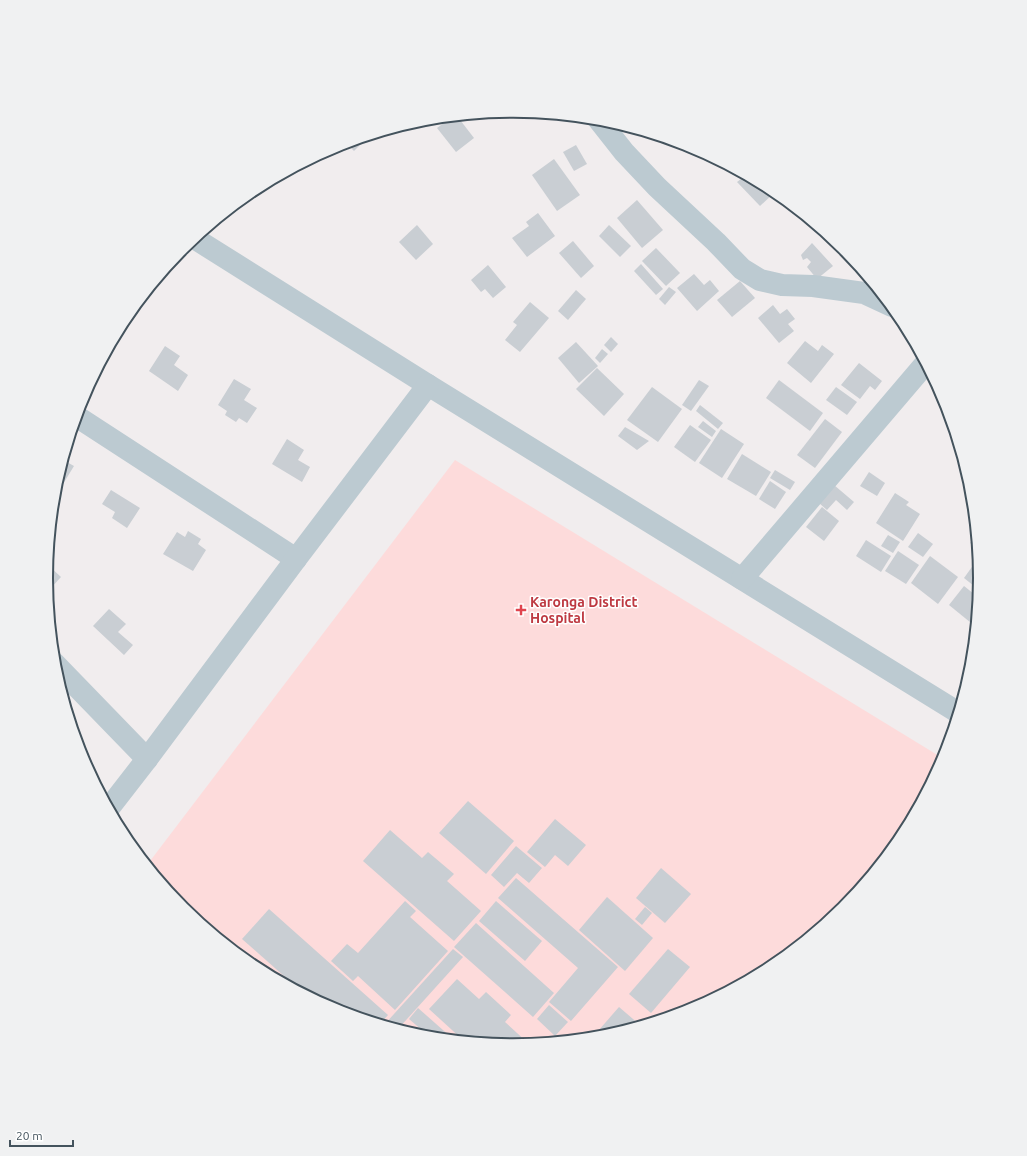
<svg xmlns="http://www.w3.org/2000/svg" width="1027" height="1156" viewBox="0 0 1027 1156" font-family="Ubuntu,sans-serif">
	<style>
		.medical { fill: #fddbdb }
		.building { fill: #c9ced3 }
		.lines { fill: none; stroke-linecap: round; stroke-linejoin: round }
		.minor { stroke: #bccad1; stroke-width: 22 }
		.health-dot { fill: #e0444e; stroke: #fff; stroke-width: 1.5 }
		.labels { text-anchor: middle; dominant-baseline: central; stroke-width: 3; stroke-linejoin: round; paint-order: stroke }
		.health-label { font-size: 14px; font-weight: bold; fill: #be3a42; stroke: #fff; text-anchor: start }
		.rim { fill: none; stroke: #44535d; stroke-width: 2 }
	</style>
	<rect width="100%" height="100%" fill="#f1edee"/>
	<polygon class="medical" points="455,460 944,759 902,838 844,909 773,967 692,1010 604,1037 513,1045 422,1036 334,1010 254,967 183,908 147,865"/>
	<g class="building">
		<polygon points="457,116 474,138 456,152 437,128 452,117"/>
		<polygon points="369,136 354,151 346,143"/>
		<polygon points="576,145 587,164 574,171 563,152"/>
		<polygon points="554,159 580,195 557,211 532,175"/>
		<polygon points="746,175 776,191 760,206 737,182"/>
		<polygon points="637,200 663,230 642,248 617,218"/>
		<polygon points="538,213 555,236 527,257 512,238 529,226 526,222"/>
		<polygon points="417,225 433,244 416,260 399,242"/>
		<polygon points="609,225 631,246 620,257 599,236"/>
		<polygon points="573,241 594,266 581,278 559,253"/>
		<polygon points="812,243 833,266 817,279 807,267 811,262 807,258 803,260 801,255"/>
		<polygon points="656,248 680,273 666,286 642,261"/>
		<polygon points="641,264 663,289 656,295 634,271"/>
		<polygon points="488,265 506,287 493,298 485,289 481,292 471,280"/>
		<polygon points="694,274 704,285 710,280 719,291 697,311 677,288"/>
		<polygon points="740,281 755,298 732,317 717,300"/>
		<polygon points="669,287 676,292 665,305 659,299"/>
		<polygon points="576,290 586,299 568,320 558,311"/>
		<polygon points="530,302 549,318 520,352 505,340 517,325 513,322"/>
		<polygon points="773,305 780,314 787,309 795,319 788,324 794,331 779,343 758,318"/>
		<polygon points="611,337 618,344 611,352 604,345"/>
		<polygon points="805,341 818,351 822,345 834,354 811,383 787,363"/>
		<polygon points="576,342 598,366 579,383 558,358"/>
		<polygon points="165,346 180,356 174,365 188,375 178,391 149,371"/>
		<polygon points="602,349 608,354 600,363 595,358"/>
		<polygon points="859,363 882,381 875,390 870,386 860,399 841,385"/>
		<polygon points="597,368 624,394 604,416 576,389"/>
		<polygon points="234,379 251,389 244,400 257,408 247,423 239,418 236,422 225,415 227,411 218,405"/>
		<polygon points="699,380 709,386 691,411 682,405"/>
		<polygon points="779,380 823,413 810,431 766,398"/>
		<polygon points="652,387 682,409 658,442 627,420"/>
		<polygon points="836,387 857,402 847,415 826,400"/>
		<polygon points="700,405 723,423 718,429 696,411"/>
		<polygon points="825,419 842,432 815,468 797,455"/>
		<polygon points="703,421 716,431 712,437 698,427"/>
		<polygon points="690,425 711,440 695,462 674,447"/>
		<polygon points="625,427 649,441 637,450 618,436"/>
		<polygon points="721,429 744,444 722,478 699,463"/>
		<polygon points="287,439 304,450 298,460 310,467 302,482 272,464"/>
		<polygon points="65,454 68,456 65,461 74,466 60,489 55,486"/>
		<polygon points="742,454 771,472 756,496 727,479"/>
		<polygon points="775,470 795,482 790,490 770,478"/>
		<polygon points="869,472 885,483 877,496 860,486"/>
		<polygon points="770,481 786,492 775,509 759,499"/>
		<polygon points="834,485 854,502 847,510 836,500 827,510 819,503"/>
		<polygon points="111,490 140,508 127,528 112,518 115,512 102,504"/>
		<polygon points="895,493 909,502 906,505 920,514 903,541 876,523"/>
		<polygon points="822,507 839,521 824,541 806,527"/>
		<polygon points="188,531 201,539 198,544 206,550 193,571 163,554 177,532 185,537"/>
		<polygon points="918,533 933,544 923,557 908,547"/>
		<polygon points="977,534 978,549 970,543"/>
		<polygon points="888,535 900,542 893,553 881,546"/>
		<polygon points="866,540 891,556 881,572 856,556"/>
		<polygon points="898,551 919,565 906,584 885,571"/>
		<polygon points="930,556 958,577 938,604 911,583"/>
		<polygon points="979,557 981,577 974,586 964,578"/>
		<polygon points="47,564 61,577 50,589 47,586 46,578"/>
		<polygon points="964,586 979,598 976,627 949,605"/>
		<polygon points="109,609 126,624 118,632 133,645 124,655 93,626"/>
		<polygon points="468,801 514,841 486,874 439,833"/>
		<polygon points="555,819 586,845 568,866 555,855 545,867 527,852"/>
		<polygon points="390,830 422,858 428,852 454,874 447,881 481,911 454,941 363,861"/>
		<polygon points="516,846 542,868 529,883 517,873 504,887 491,875"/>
		<polygon points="661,868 691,894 665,923 636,898"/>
		<polygon points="516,878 618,967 571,1021 549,1002 578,968 498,898"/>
		<polygon points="607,897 653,938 625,971 579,930"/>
		<polygon points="405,901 416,911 410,917 448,951 395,1010 358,976 353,981 331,961 347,944 358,953"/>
		<polygon points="496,901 542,941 525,961 479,921"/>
		<polygon points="645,907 652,913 642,925 635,919"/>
		<polygon points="269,909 388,1015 380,1024 334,1010 302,992 242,939"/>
		<polygon points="476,923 554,993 533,1017 454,947"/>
		<polygon points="453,949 463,957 398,1029 384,1025"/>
		<polygon points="668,949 690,967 651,1013 629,994"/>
		<polygon points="457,979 479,999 486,992 511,1015 505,1022 529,1044 513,1045 464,1041 429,1009"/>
		<polygon points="549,1005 568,1022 555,1036 537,1019"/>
		<polygon points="619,1007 640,1025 604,1037 592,1038"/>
		<polygon points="418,1008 452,1038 451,1039 430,1037 409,1019"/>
	</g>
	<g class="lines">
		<g class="minor">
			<polyline points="598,119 624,152 657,187 716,242 742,269 760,280 782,285 813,286 864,293 892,306"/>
			<polyline points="194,238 428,385 959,713"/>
			<polyline points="76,416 296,559"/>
			<polyline points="742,579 926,363"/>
			<polyline points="54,663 147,759"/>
			<polyline points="109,808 147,759 296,559 428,385"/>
		</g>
	</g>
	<path class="health-dot" d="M519 604h4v4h4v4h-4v4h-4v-4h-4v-4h4z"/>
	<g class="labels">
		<g class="health-label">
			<text x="530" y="602">Karonga District<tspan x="530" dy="16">Hospital</tspan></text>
		</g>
	</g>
	<path d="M0 0H1027V1156H0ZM53 578a460 460 0 1 1 920 0a460 460 0 1 1-920 0Z" fill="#f0f1f2" fill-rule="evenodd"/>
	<path class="rim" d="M53 578a460 460 0 1 1 920 0a460 460 0 1 1-920 0Z"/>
	<path d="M10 1140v6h63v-6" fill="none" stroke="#44535d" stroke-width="2"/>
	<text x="16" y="1140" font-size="12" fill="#44535d" stroke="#ffffff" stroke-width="3" paint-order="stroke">20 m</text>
</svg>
